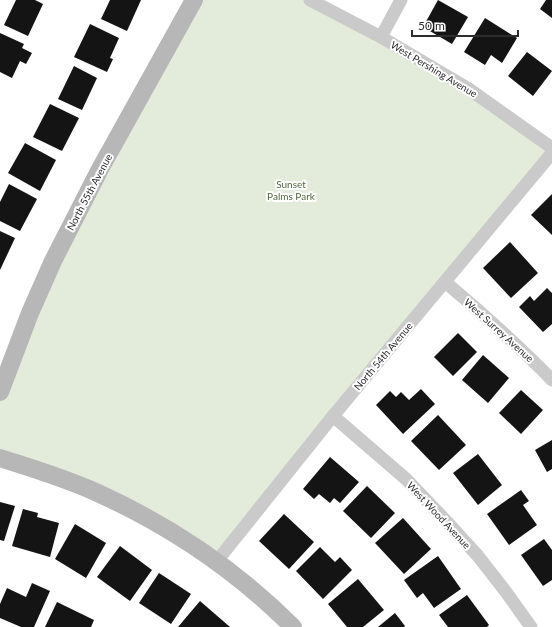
<svg xmlns="http://www.w3.org/2000/svg" width="552" height="627" viewBox="0 0 552 627" font-family="Lato,sans-serif">
	<style>
		.green { fill: #e3ebdb }
		.building { fill: #141414 }
		.lines { fill: none; stroke-linecap: round; stroke-linejoin: round }
		.street { stroke: #cacaca; stroke-width: 13 }
		.secondary { stroke: #b7b7b7; stroke-width: 18 }
		.labels { text-anchor: middle; dominant-baseline: central; stroke-width: 4; stroke-linejoin: round; paint-order: stroke }
		.street-label { font-size: 10px; fill: #2d2d2d; stroke: #fff }
		.park-label { font-size: 10px; fill: #50683b; stroke: #fff }
	</style>
	<rect width="100%" height="100%" fill="#fff"/>
	<polygon class="green" points="194,0 310,0 381,37 552,148 217,561 200,550 0,458 0,392 30,313"/>
	<g class="building">
		<polygon points="16,0 35,0 43,4 28,36 4,25"/>
		<polygon points="110,0 141,0 127,31 101,19"/>
		<polygon points="438,0 468,17 452,44 423,27"/>
		<polygon points="546,0 552,0 552,18 540,9"/>
		<polygon points="485,18 517,38 502,63 491,55 485,65 464,52"/>
		<polygon points="90,24 119,38 110,58 113,59 107,72 74,57"/>
		<polygon points="0,33 24,44 22,48 32,53 26,64 20,61 12,78 0,72"/>
		<polygon points="527,52 552,71 533,96 508,76"/>
		<polygon points="74,66 97,78 82,110 58,99"/>
		<polygon points="50,104 79,118 62,151 33,137"/>
		<polygon points="25,143 56,160 40,191 8,173"/>
		<polygon points="9,184 37,199 20,231 0,221 0,202"/>
		<polygon points="552,194 552,235 531,215"/>
		<polygon points="0,231 15,238 0,270"/>
		<polygon points="510,242 538,273 511,298 483,268"/>
		<polygon points="547,288 552,293 552,324 543,332 519,307 530,296 534,301"/>
		<polygon points="458,333 477,352 453,376 434,357"/>
		<polygon points="483,355 509,378 488,403 462,380"/>
		<polygon points="421,389 435,404 403,434 376,405 390,391 396,397 401,392 409,400"/>
		<polygon points="521,390 543,410 521,434 499,413"/>
		<polygon points="438,415 466,445 439,470 411,441"/>
		<polygon points="552,440 552,469 547,472 535,450"/>
		<polygon points="478,454 502,485 478,505 453,473"/>
		<polygon points="330,457 359,482 340,503 334,498 330,503 319,494 314,499 303,489"/>
		<polygon points="367,486 395,513 371,538 343,511"/>
		<polygon points="521,490 529,501 523,505 537,525 509,545 487,514"/>
		<polygon points="0,502 15,506 4,541 0,540"/>
		<polygon points="23,509 38,513 37,517 59,523 50,557 12,546"/>
		<polygon points="284,514 314,542 289,569 259,541"/>
		<polygon points="403,518 431,549 404,574 375,543"/>
		<polygon points="75,524 106,543 86,578 55,559"/>
		<polygon points="544,539 552,550 552,580 543,586 521,555"/>
		<polygon points="120,546 152,570 130,601 97,577"/>
		<polygon points="320,547 335,562 340,557 352,570 323,599 296,571"/>
		<polygon points="438,556 461,589 434,608 423,593 417,598 404,580"/>
		<polygon points="159,573 191,594 171,624 139,603"/>
		<polygon points="358,579 384,610 363,627 347,627 328,604"/>
		<polygon points="32,583 50,591 34,627 21,627 0,618 0,604 7,588 26,597"/>
		<polygon points="467,595 489,625 487,627 448,627 439,615"/>
		<polygon points="200,601 230,627 178,627"/>
		<polygon points="57,602 94,620 91,627 45,627"/>
		<polygon points="395,613 405,626 404,627 378,627"/>
	</g>
	<g class="lines">
		<g class="street">
			<polyline points="310,0 381,37 469,89 552,148"/>
			<polyline points="381,37 401,0"/>
			<path d="M445,282c37,31 73,63 107,98"/>
			<polyline points="333,416 406,479 447,522 478,556 506,592 531,627"/>
			<polyline points="217,561 333,416 552,153"/>
		</g>
		<g class="secondary">
			<polyline points="0,392 30,313 53,261 100,169 194,0"/>
			<path d="M0,458c34,11 68,21 100,36 72,33 137,77 193,133"/>
		</g>
	</g>
	<g class="labels">
		<g class="street-label">
			<text transform="translate(434 69) rotate(31)">West Pershing Avenue</text>
			<text transform="translate(89 192) rotate(-62)">North 55th Avenue</text>
			<text transform="translate(499 330) rotate(42)">West Surrey Avenue</text>
			<text transform="translate(383 356) rotate(-50)">North 54th Avenue</text>
			<text transform="translate(439 515) rotate(47)">West Wood Avenue</text>
		</g>
		<g class="park-label">
			<text x="291" y="184">Sunset<tspan x="291" dy="12">Palms Park</tspan></text>
		</g>
	</g>
	<path d="M412 30v6h106v-6" fill="none" stroke="#2d2d2d" stroke-width="2"/>
	<text x="418" y="30" font-size="12" fill="#2d2d2d" stroke="#ffffff" stroke-width="3" paint-order="stroke">50 m</text>
</svg>
